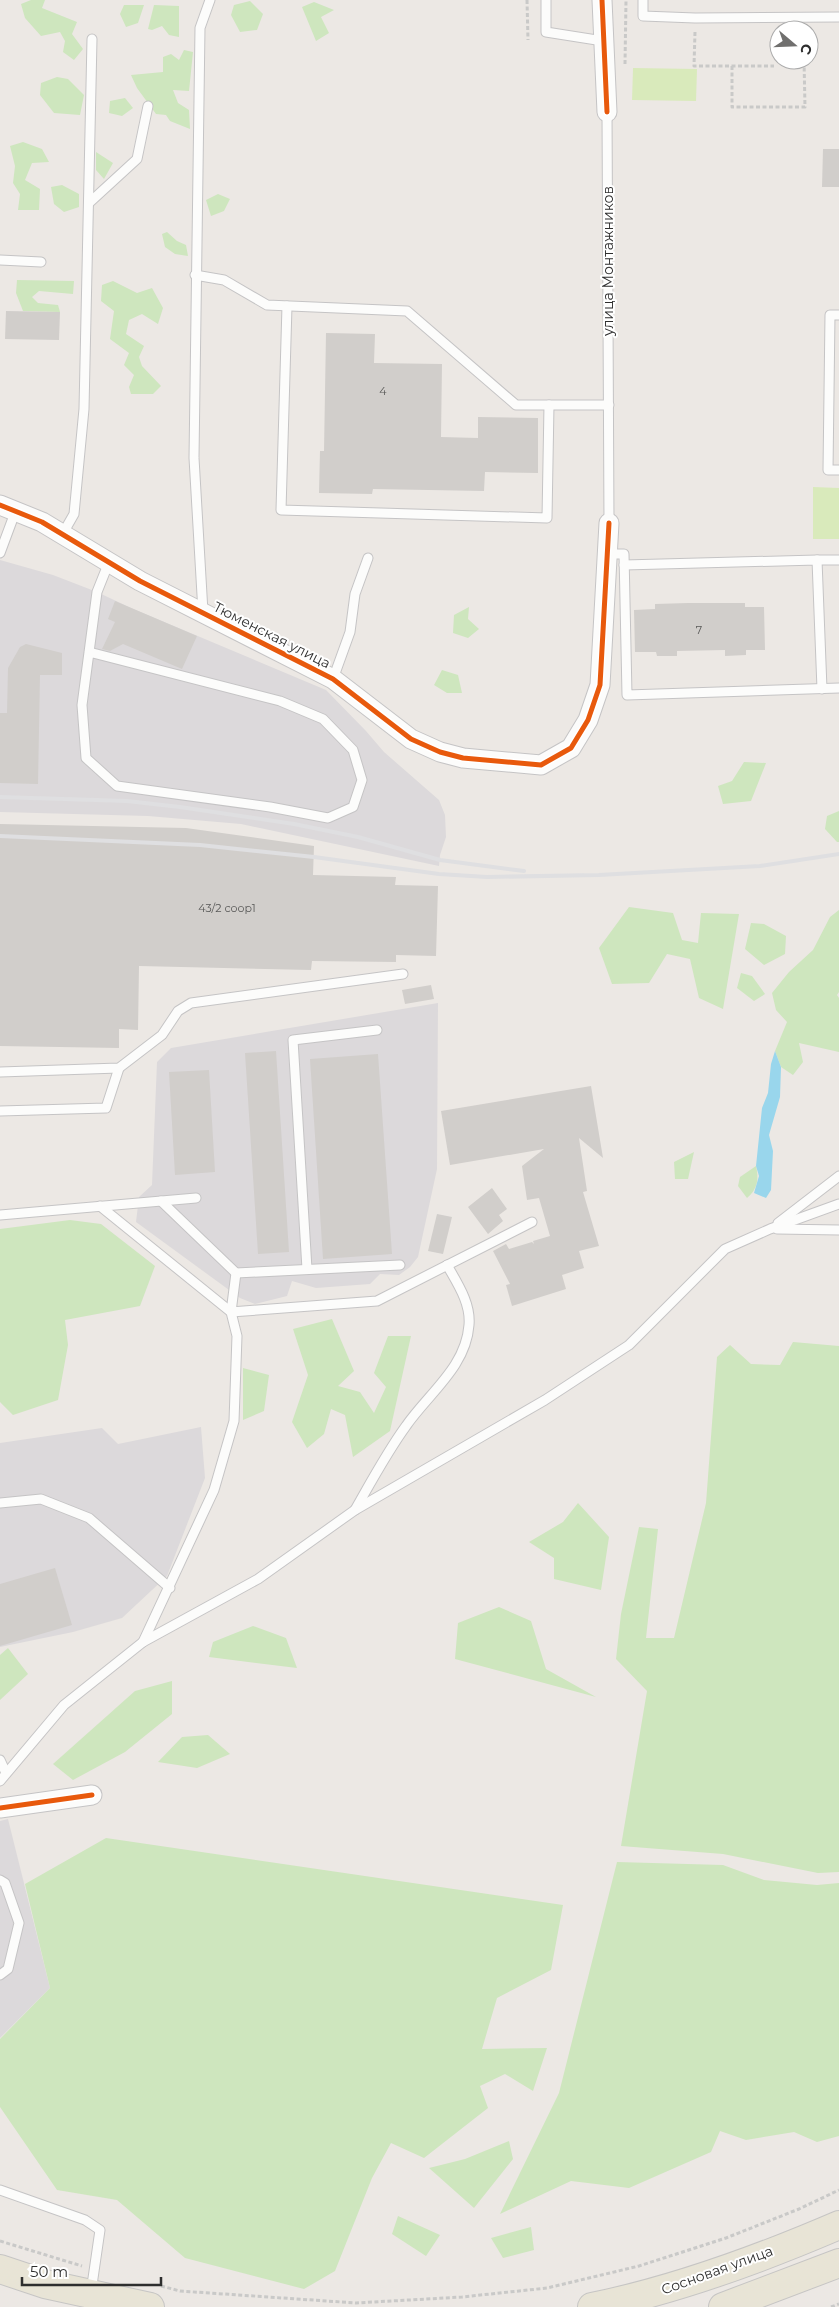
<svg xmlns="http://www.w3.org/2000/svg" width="839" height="2307" viewBox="0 0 839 2307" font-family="Montserrat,sans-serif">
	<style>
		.industrial { fill: #dcd9db }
		.green { fill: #cee6be }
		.pitch { fill: #d9eabb }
		.water { fill: #99d6ec }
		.building { fill: #d1cecb }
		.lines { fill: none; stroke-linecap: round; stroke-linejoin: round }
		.lane-casing { stroke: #c5c4c5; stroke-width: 11 }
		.street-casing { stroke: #c5c4c5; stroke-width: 21 }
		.primary-casing { stroke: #c6c5c4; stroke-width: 30 }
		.path { stroke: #c9c9c8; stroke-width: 3; stroke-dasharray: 4 2.5; stroke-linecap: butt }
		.lane { stroke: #fcfcfb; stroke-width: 9 }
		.street { stroke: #fcfcfb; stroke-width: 19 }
		.primary { stroke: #e8e4d6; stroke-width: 28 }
		.rail { stroke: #dfdfe1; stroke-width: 4 }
		.cycleway-casing { stroke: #fff; stroke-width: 8 }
		.cycleway { stroke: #e8590c; stroke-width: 5 }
		.labels { text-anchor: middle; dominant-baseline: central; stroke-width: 4; stroke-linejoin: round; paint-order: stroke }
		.number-label { font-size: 11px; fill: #585857 }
		.street-label { font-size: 14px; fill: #2e2e2e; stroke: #fff }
	</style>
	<rect width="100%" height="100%" fill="#ece8e4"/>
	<g class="industrial">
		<polygon points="0,560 53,575 97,592 131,608 326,690 366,731 384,752 439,800 445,815 446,837 440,855 439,866 241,824 148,816 0,812"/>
		<polygon points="438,1003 437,1169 418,1257 410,1267 399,1275 380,1274 370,1284 316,1288 292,1281 287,1296 255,1304 240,1298 136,1222 139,1197 152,1185 157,1062 171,1048"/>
		<polygon points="201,1427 205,1478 167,1576 122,1618 73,1632 0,1647 0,1443 102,1428 118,1444"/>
		<polygon points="8,1819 50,1988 0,2038 0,1821"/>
	</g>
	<g class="green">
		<polygon points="31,0 45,0 42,8 77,22 72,34 83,49 74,60 63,52 65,41 60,32 41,36 25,18 21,4"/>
		<polygon points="250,1 263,14 257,30 240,32 231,15 234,5"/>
		<polygon points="314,2 334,10 321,17 329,33 316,41 302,7"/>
		<polygon points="124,5 144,5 138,23 126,27 120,14"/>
		<polygon points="154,5 179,6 179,37 169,35 162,26 152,30 148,29"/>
		<polygon points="184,50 193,52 189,91 173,90 178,103 189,110 190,129 170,121 166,115 156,114 137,88 131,75 163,72 163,57 171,54 179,60"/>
		<polygon points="57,77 68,79 84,95 80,115 54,113 40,95 41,83"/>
		<polygon points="125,98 133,108 122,116 109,113 110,101"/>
		<polygon points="23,142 42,149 49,162 32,163 25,180 40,189 39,210 18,210 20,194 13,183 15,166 10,146"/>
		<polygon points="96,152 113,163 104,179 96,170"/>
		<polygon points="62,185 79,194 79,207 64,212 54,204 51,187"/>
		<polygon points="218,194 230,199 224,211 211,216 206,200"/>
		<polygon points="167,232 177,241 186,245 188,256 175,254 165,247 162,234"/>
		<polygon points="17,280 74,281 73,294 39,291 32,297 38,303 58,305 60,312 23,311 16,293"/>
		<polygon points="113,281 137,293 152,288 163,308 158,324 142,314 129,320 126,334 144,346 139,357 142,366 161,386 153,394 131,394 129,387 134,375 124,365 129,353 110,339 114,311 101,301 102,285"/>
		<polygon points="469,607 468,619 479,629 468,638 453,633 454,615"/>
		<polygon points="442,670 458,675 462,693 447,693 434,685"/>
		<polygon points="744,762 766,763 751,801 723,804 718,786 732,781"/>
		<polygon points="839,811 839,842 837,842 825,829 827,816"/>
		<polygon points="629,907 673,913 682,940 698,943 701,913 739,914 723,1009 699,998 690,959 667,954 649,983 612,984 599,948"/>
		<polygon points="839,910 839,992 837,995 839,998 839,1052 799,1043 803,1062 793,1075 781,1067 775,1051 787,1022 776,1010 772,993 789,972 813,950 830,917"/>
		<polygon points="751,923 764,924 786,936 785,954 764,965 745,949"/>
		<polygon points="741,973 752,976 765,994 754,1001 737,988"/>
		<polygon points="694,1152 688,1179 675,1179 674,1162"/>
		<path d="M756,1166c3,12 2,23 -9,32l-9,-12 2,-9z"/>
		<polygon points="70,1220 101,1224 155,1266 140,1306 65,1320 68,1345 58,1400 13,1415 0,1402 0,1229"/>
		<polygon points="332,1319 354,1371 338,1386 360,1392 374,1413 386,1387 374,1373 388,1336 411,1336 390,1431 353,1457 345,1415 331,1409 324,1434 307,1448 292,1422 308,1375 293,1329"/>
		<polygon points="793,1342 839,1346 839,1872 818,1873 723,1854 621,1846 647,1691 616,1659 621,1614 639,1527 658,1529 646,1638 674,1638 706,1503 717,1357 730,1345 751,1364 780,1365"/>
		<polygon points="243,1368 269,1375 264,1411 243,1420"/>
		<polygon points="578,1503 609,1537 601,1590 554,1579 554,1558 529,1542 563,1522"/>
		<polygon points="499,1607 531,1621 546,1669 596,1697 455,1659 458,1623"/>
		<polygon points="253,1626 286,1638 297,1668 209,1657 213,1642"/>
		<polygon points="8,1648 28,1674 0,1700 0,1655"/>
		<polygon points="172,1681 172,1714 125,1752 73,1780 53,1764 135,1691"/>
		<polygon points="208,1735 230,1754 197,1768 158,1762 182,1737"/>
		<polygon points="106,1838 563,1905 551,1970 497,1998 482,2049 547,2048 533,2091 505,2074 480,2086 488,2108 424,2158 391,2143 372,2178 335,2271 304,2289 185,2258 117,2200 57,2190 0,2107 0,2039 50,1988 25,1884"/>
		<polygon points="617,1862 723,1865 764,1880 817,1885 839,1883 839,2136 817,2142 794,2132 746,2140 720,2131 711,2152 629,2188 571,2181 500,2214 559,2093"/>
		<polygon points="509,2141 513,2159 474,2208 429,2168 465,2159"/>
		<polygon points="398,2216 440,2235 426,2256 392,2234"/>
		<polygon points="531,2227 534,2250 503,2258 491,2238"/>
	</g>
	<g class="pitch">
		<polygon points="633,68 697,69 696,101 632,100"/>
		<polygon points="813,487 839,488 839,539 813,539"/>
	</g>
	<polygon class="water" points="775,1051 781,1067 780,1097 769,1135 773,1151 771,1190 766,1198 754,1193 759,1176 756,1166 762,1108 768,1093 771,1064"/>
	<g class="building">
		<polygon points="823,149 839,149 839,187 822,187"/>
		<polygon points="6,311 60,312 59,340 5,339"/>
		<polygon points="326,333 375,334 374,363 442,364 441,437 478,438 478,417 538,418 538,473 485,472 484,491 373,489 372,494 319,493 320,451 324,451"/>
		<polygon points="115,601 197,636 182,669 123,644 110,651 102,649 115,622 108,619"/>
		<polygon points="688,603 745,603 745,607 764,607 765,650 746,650 746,655 725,656 725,650 677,651 677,656 657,656 656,652 635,652 634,610 655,609 655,604"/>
		<polygon points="26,644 62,653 62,675 40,675 38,784 0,783 0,713 7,713 8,668 20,647"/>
		<polygon points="0,824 186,828 314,846 313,875 396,877 395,885 438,886 436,956 396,955 396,962 312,961 311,970 139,966 138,1030 119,1029 119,1048 0,1046"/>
		<polygon points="431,985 434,999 405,1004 402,990"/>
		<polygon points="276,1051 289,1252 258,1254 245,1053"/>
		<polygon points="378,1054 392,1254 323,1259 310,1059"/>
		<polygon points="209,1070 215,1172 175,1175 169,1072"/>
		<polygon points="591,1086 603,1158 579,1138 587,1191 583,1192 599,1246 579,1251 584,1268 562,1275 566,1289 512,1306 506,1285 510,1284 493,1251 506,1244 509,1249 532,1242 534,1244 533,1241 550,1236 539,1198 527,1200 522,1166 544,1149 450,1165 441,1111"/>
		<polygon points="492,1188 507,1209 499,1215 503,1221 488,1234 468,1207"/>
		<polygon points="437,1214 452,1217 443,1254 428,1251"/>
		<polygon points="55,1568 72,1625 0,1646 0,1584"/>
	</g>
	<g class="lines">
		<g class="lane-casing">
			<g id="lane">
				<polyline points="546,0 546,32 603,41"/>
				<polyline points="643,0 643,16 695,18 839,17"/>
				<polyline points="607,112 609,523"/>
				<polyline points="89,203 137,159 148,106"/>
				<polyline points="0,260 41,262"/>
				<polyline points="195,275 224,280 267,305 407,311 516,405 609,405"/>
				<polyline points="287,306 281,510 547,518 549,405"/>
				<polyline points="839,315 830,315 828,470 839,470"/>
				<polyline points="62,535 74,514 84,409 92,39"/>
				<polyline points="0,553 16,510"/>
				<polyline points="607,554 624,554 627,695 839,688"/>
				<polyline points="817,560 839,560"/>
				<polyline points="624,565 817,560 822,689"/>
				<polyline points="203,612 194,458 200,28 210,0"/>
				<polyline points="89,652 280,701 323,719 353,750 362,780 353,807 328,818 270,807 117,786 86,758 82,705 97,592 109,562"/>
				<polyline points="333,679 350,632 355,594 368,558"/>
				<polyline points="0,1072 119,1068 162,1035 178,1011 191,1003 403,974"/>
				<polyline points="0,1111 106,1108 119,1068"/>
				<polyline points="161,1201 236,1273 400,1265"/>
				<polyline points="100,1206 231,1312 237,1336 234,1421 214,1490 143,1642"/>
				<polyline points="0,1215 196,1198"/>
				<polyline points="778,1223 839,1176"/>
				<polyline points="777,1229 839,1230"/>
				<polyline points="307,1269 293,1040 377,1030"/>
				<polyline points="236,1273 231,1312 377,1301 532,1222"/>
				<polyline points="0,1503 41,1499 89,1518 170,1588"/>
				<path d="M355,1510c16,-28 32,-58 51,-84 23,-33 60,-59 63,-101 2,-22 -12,-42 -22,-60"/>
				<polyline points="0,1760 6,1773"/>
				<polyline points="0,1781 64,1705 143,1642 258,1579 355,1510 545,1400 629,1345 725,1249 770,1229 839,1204"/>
				<polyline points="0,1880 5,1883 19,1923 8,1969 0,1975"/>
				<polyline points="0,2190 85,2220 100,2230 91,2292"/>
			</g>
		</g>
		<g class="street-casing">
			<g id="street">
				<polyline points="602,0 607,112"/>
				<polyline points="0,505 42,522 140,581 333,679 411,739 440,752 463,758 541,765 571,748 588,720 600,685 609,523"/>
				<polyline points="0,1808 92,1795"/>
			</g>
		</g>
		<g class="primary-casing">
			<g id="primary">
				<polyline points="0,2269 45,2284 150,2307"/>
				<path d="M592,2307c84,-17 168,-48 247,-82"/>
				<polyline points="723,2307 839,2263"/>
			</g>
		</g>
		<g class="path">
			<polyline points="527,0 528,40"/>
			<polyline points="695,32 694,66 774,66"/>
			<polyline points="625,64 626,0"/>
			<polyline points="732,66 732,107 805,107 804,60"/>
			<polyline points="0,2241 82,2266"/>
			<polyline points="161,2286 180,2291 356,2303 462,2297 547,2288 639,2266 726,2238 799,2209 839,2190"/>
			<polyline points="831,2307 839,2304"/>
		</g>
		<use href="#lane" class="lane"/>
		<use href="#street" class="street"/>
		<use href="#primary" class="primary"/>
		<g class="rail">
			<polyline points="0,797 127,801 180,807 294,824 358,837 440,860 524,871"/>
			<polyline points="0,836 200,845 314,857 439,874 487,877 599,875 760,866 839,854"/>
		</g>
		<g class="cycleway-casing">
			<g id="cycleway">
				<polyline points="602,0 607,112"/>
				<polyline points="0,505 42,522 140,581 333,679 411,739 440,752 463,758 541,765 571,748 588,720 600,685 609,523"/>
				<polyline points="0,1808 92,1795"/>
			</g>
		</g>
		<use href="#cycleway" class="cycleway"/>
	</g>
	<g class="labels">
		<g class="number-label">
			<text x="383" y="391">4</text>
			<text x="699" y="630">7</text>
			<text x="227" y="908">43/2 соор1</text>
		</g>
		<g class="street-label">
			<text transform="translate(608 261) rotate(-90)">улица Монтажников</text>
			<text transform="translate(272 635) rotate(27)">Тюменская улица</text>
			<text transform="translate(717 2270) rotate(-20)">Сосновая улица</text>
		</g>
	</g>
	<g transform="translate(794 45) rotate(109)"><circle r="24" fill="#ffffff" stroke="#ababab"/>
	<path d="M0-4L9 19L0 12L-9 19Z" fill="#706f6e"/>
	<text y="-8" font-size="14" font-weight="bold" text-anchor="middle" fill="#2e2e2e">С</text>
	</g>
	<path d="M22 2277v8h139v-8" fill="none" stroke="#2e2e2e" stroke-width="2.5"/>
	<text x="30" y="2277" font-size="15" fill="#2e2e2e" stroke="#ffffff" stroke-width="4" paint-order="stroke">50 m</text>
</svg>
